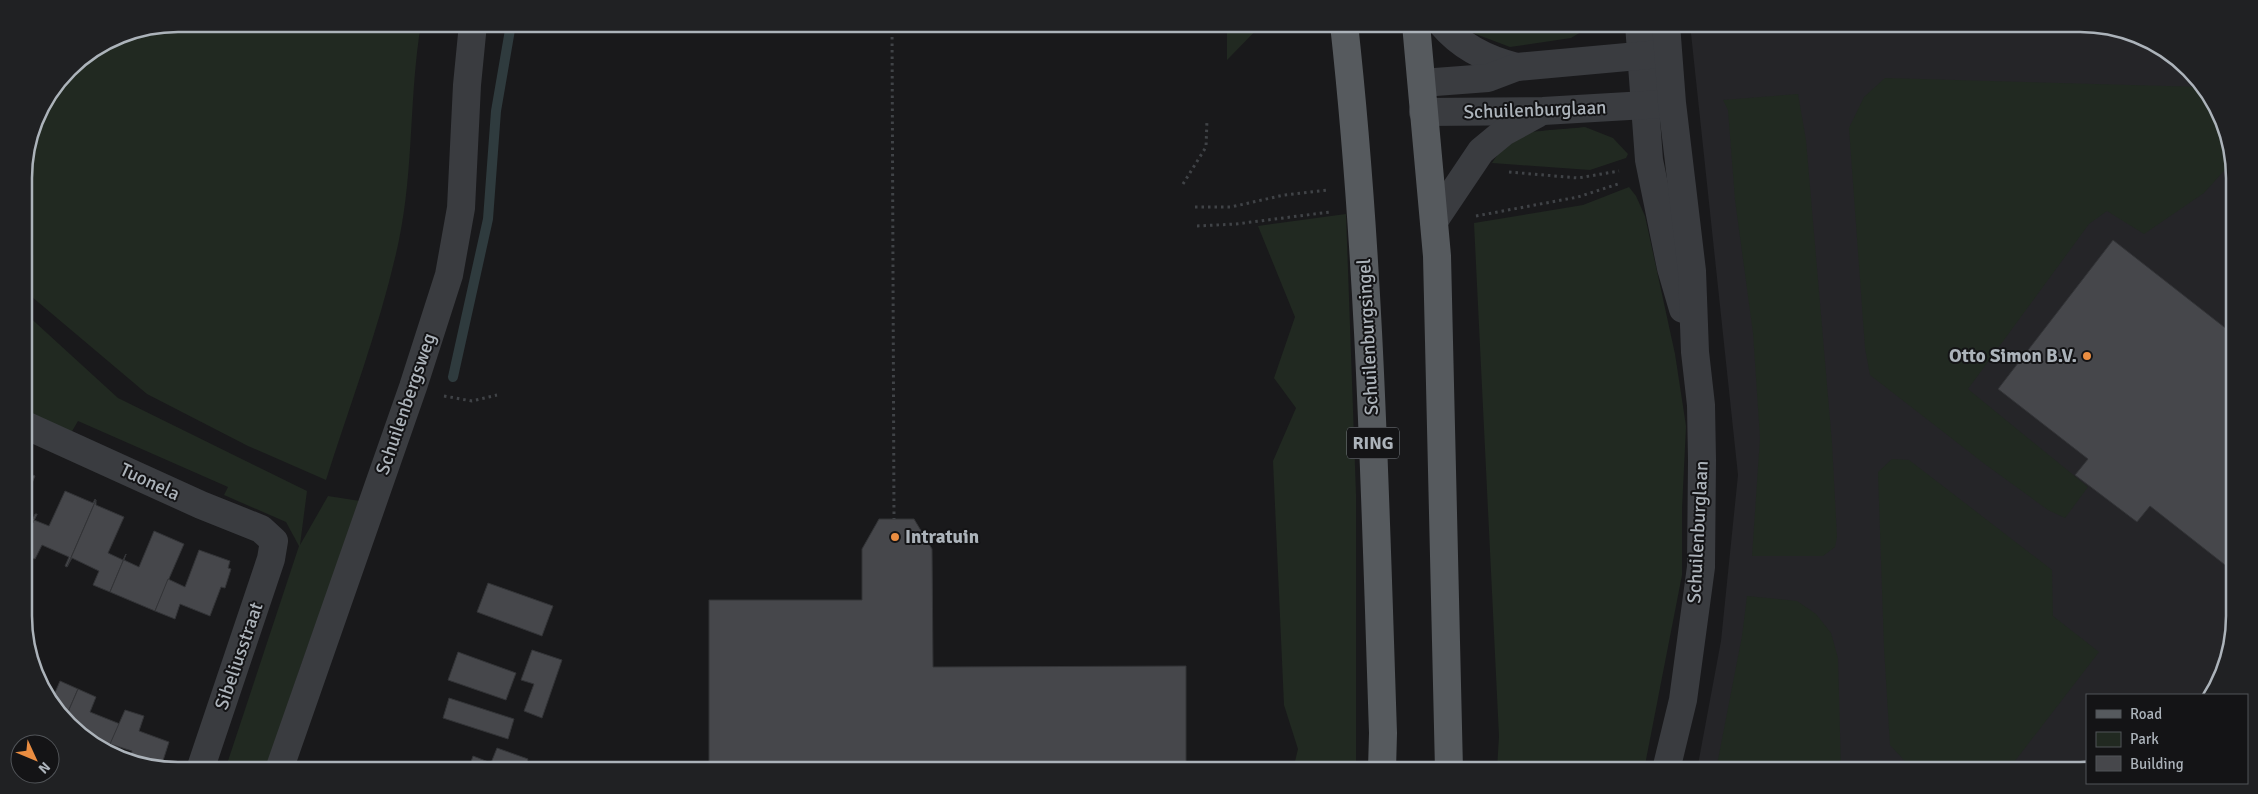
<svg xmlns="http://www.w3.org/2000/svg" width="2258" height="794" viewBox="0 0 2258 794" font-family="Signika,sans-serif">
	<style>
		.built { fill: #252528 }
		.green { fill: #212921 }
		.lines { fill: none; stroke-linecap: round; stroke-linejoin: round }
		.stream { stroke: #2f3b3e; stroke-width: 10 }
		.building { fill: #46474b; stroke: #333437 }
		.path { stroke: #404347; stroke-width: 3; stroke-dasharray: 2.5 4; stroke-linecap: butt }
		.minor { stroke: #3a3c40; stroke-width: 28 }
		.major { stroke: #565a5e; stroke-width: 28 }
		.poi-dot { fill: #ea8d41; stroke: #141416; stroke-width: 2 }
		.labels { text-anchor: middle; dominant-baseline: central; stroke-width: 4; stroke-linejoin: round; paint-order: stroke }
		.shield { fill: #141416; stroke: #7e8389; stroke-width: 1 }
		.shield-label { font-size: 18px; font-weight: bold; fill: #acb3ba }
		.street-label { font-size: 19px; fill: #acb3ba; stroke: #141416 }
		.poi-label { font-size: 19px; font-weight: bold; fill: #acb3ba; stroke: #141416; text-anchor: end }
		.rim { fill: none; stroke: #acb3ba; stroke-width: 2.5 }
	</style>
	<rect width="100%" height="100%" fill="#19191b"/>
	<polygon class="built" points="1690,24 2080,24 2129,32 2196,77 2218,110 2233,158 2234,616 2226,665 2211,695 2087,695 2087,770 1697,770 1721,641 1738,475"/>
	<g class="green">
		<path d="M178,24h243c-12,71 -7,144 -22,216 -17,81 -48,161 -73,240l-78,-34 -101,-52 -122,-103 -1,-123 16,-58 36,-48 43,-27z"/>
		<polygon points="1227,24 1262,24 1227,60"/>
		<polygon points="1464,24 1594,24 1571,38 1510,47 1473,33"/>
		<polygon points="1885,78 2203,87 2218,110 2233,158 2232,162 2204,193 2144,234 2107,211 2089,224 1968,389 2088,487 2065,518 2048,510 1986,465 1870,375 1865,348 1849,128 1864,97"/>
		<polygon points="1798,94 1806,140 1832,443 1837,537 1835,547 1823,556 1752,556 1760,438 1753,333 1735,200 1728,110 1723,100"/>
		<path d="M1585,127l28,11 15,16 -2,4 -36,12 -98,-7c7,-11 18,-24 31,-29 13,-4 47,-5 62,-7z"/>
		<polygon points="1629,187 1636,196 1645,216 1675,354 1686,426 1682,508 1682,575 1644,770 1497,770 1499,736 1474,223 1583,205"/>
		<polygon points="1346,214 1356,494 1356,770 1293,770 1298,749 1284,705 1273,461 1296,408 1274,378 1295,317 1258,226"/>
		<polygon points="25,313 118,398 307,491 300,545 328,496 360,501 299,671 267,770 225,770 299,546 286,522 224,495 228,487 78,421 71,433 25,424"/>
		<polygon points="1892,459 1909,460 2052,570 2053,616 2099,652 2008,770 1913,770 1890,745 1884,648 1878,472"/>
		<polygon points="1747,596 1797,601 1816,614 1831,633 1838,658 1841,770 1716,770 1742,636"/>
	</g>
	<g class="lines">
		<polyline class="stream" points="453,377 488,219 496,111 511,24"/>
	</g>
	<g class="building">
		<polygon points="2113,240 2233,334 2234,572 2150,506 2137,522 2075,475 2088,459 1998,389"/>
		<polygon points="26,472 35,476 26,497"/>
		<polygon points="65,491 93,503 95,499 96,500 67,567 65,566 69,557 42,545 35,559 26,555 26,537 37,514 34,520 49,526"/>
		<polygon points="96,500 96,505 124,517 108,553 123,560 126,554 110,592 93,585 99,571 72,558 67,567"/>
		<polygon points="35,514 37,514 26,537 26,515 33,519"/>
		<polygon points="879,519 914,519 932,549 933,667 1186,666 1186,770 709,770 709,600 862,600 862,549"/>
		<polygon points="154,531 184,544 155,611 110,592 126,554 124,560 139,567"/>
		<polygon points="199,550 230,561 228,568 231,569 225,588 221,587 210,616 180,604 175,619 155,611 168,579 185,587"/>
		<polygon points="488,583 553,606 542,636 477,612"/>
		<polygon points="532,650 562,660 542,718 524,711 534,684 521,680"/>
		<polygon points="458,652 516,673 506,700 448,680"/>
		<polygon points="60,681 78,689 65,719 50,693 54,695"/>
		<polygon points="78,689 96,697 90,712 120,724 109,749 65,719"/>
		<polygon points="449,698 514,719 508,739 443,718"/>
		<polygon points="125,710 144,716 139,731 169,742 161,767 129,762 132,751 110,744"/>
		<polygon points="497,748 528,759 524,770 468,770 473,756 491,763"/>
	</g>
	<g class="lines">
		<g class="path">
			<polyline points="892,24 894,519"/>
			<polyline points="1509,172 1578,178 1619,171"/>
			<polyline points="1183,184 1206,147 1207,120"/>
			<polyline points="1195,207 1231,207 1284,195 1328,190"/>
			<polyline points="1476,216 1578,197 1621,183"/>
			<polyline points="1197,226 1236,224 1330,212"/>
			<polyline points="444,396 472,401 497,395"/>
		</g>
		<g class="minor">
			<path d="M1442,24c20,24 46,36 75,43"/>
			<polyline points="1639,24 1649,160 1671,268 1683,309"/>
			<polyline points="1422,83 1488,78 1517,67 1660,54"/>
			<polyline points="1423,112 1543,111 1663,104"/>
			<polyline points="1434,221 1481,151 1504,132 1537,114"/>
			<polyline points="25,425 201,505 261,529 274,541 271,559 200,770"/>
			<polyline points="279,770 413,387 449,275 461,208 467,85 473,24"/>
			<polyline points="1666,770 1683,700 1701,567 1702,460 1701,405 1695,352 1692,271 1672,103 1666,24"/>
		</g>
		<g class="major">
			<path d="M1344,24c26,235 31,472 39,709l-1,37"/>
			<polyline points="1416,24 1437,256 1449,770"/>
		</g>
	</g>
	<g class="poi-dot">
		<circle cx="2087" cy="356" r="5"/>
		<circle cx="895" cy="537" r="5"/>
	</g>
	<g class="labels">
		<rect class="shield" x="1347" y="427.5" width="52" height="31" rx="4"/>
		<g class="shield-label">
			<text x="1373" y="443">RING</text>
		</g>
		<g class="street-label">
			<text transform="translate(1535 110) rotate(-2)">Schuilenburglaan</text>
			<text transform="translate(1368 337) rotate(-93)">Schuilenburgsingel</text>
			<text transform="translate(406 404) rotate(-71)">Schuilenbergsweg</text>
			<text transform="translate(150 482) rotate(25)">Tuonela</text>
			<text transform="translate(1698 532) rotate(-87)">Schuilenburglaan</text>
			<text transform="translate(239 656) rotate(-71)">Sibeliusstraat</text>
		</g>
		<g class="poi-label">
			<text x="2077" y="356">Otto Simon B.V.</text>
			<text x="905" y="537" text-anchor="start">Intratuin</text>
		</g>
	</g>
	<path d="M0 0H2258V794H0ZM178 32H2080A146 146 0 0 1 2226 178V616A146 146 0 0 1 2080 762H178A146 146 0 0 1 32 616V178A146 146 0 0 1 178 32Z" fill="#202123" fill-rule="evenodd"/>
	<path class="rim" d="M178 32H2080A146 146 0 0 1 2226 178V616A146 146 0 0 1 2080 762H178A146 146 0 0 1 32 616V178A146 146 0 0 1 178 32Z"/>
	<rect x="2086" y="694" width="162" height="90" fill="#141416" stroke="#515458"/>
	<rect x="2096" y="710" width="25" height="8" fill="#565a5e" stroke="#515458"/>
	<text x="2130" y="719" font-size="15" fill="#acb3ba">Road</text>
	<rect x="2096" y="732" width="25" height="15" fill="#212921" stroke="#515458"/>
	<text x="2130" y="744" font-size="15" fill="#acb3ba">Park</text>
	<rect x="2096" y="756" width="25" height="15" fill="#46474b" stroke="#515458"/>
	<text x="2130" y="769" font-size="15" fill="#acb3ba">Building</text>
	<g transform="translate(35 759) rotate(134)"><circle r="24" fill="#141416" stroke="#515458"/>
	<path d="M0-4L9 19L0 12L-9 19Z" fill="#ea8d41"/>
	<text y="-8" font-size="14" font-weight="bold" text-anchor="middle" fill="#acb3ba">N</text>
	</g>
</svg>
